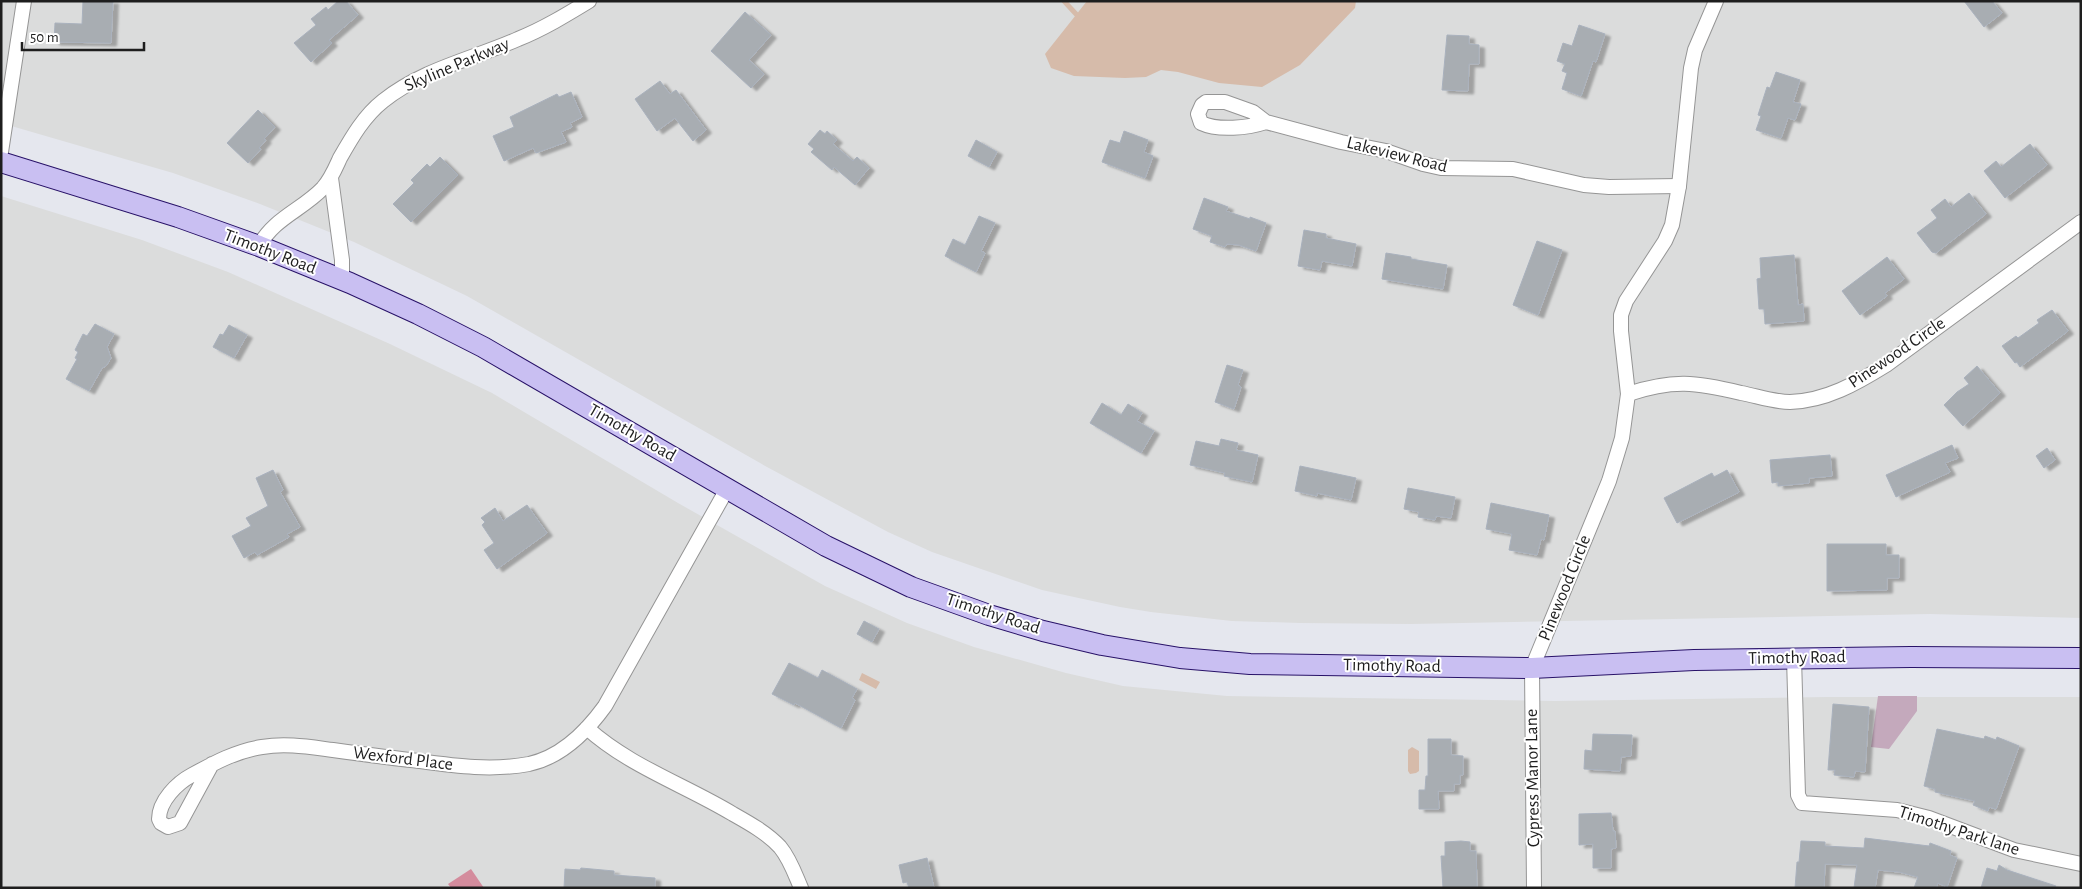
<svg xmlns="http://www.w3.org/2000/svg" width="2082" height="889" viewBox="0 0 2082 889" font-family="'Alegreya Sans',sans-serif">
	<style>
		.residential { fill: #dbdcdc }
		.cemetery { fill: #c4a9bc }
		.pitch { fill: #d48c9d }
		.water { fill: #d6bbaa }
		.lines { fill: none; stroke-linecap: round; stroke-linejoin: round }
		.stream { stroke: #d6bbaa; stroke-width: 5 }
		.building { fill: #a8adb2; stroke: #a9b1bd; filter: url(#shadow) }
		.street-casing { stroke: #959595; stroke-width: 16 }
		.secondary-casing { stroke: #281268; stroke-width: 22 }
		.street { stroke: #fff; stroke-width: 14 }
		.secondary { stroke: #c9bff2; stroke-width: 20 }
		.labels { text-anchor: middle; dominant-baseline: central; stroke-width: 4; stroke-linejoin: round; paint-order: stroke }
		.street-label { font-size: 18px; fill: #1e1e1e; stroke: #fff }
	</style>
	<defs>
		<filter id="shadow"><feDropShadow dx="5.5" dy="3" stdDeviation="1" flood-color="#0004"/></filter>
	</defs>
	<rect width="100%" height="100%" fill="#e5e7ee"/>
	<g class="residential">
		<polygon points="1,1 2081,1 2081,618 1930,614 1411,624 1300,623 1232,621 1151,612 1120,607 1042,590 932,552 888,532 767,467 467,296 354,242 260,204 173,173 1,123"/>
		<polygon points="1,196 142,240 228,272 390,344 492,393 678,503 825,586 907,623 974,647 1066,673 1123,686 1227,696 1555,701 1826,697 2081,697 2081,888 1,888"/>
	</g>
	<polygon class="cemetery" points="1878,696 1917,696 1917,711 1889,749 1871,747"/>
	<polygon class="pitch" points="471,869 484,888 451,888 448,884"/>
	<g class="water">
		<polygon points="1087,1 1356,1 1355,8 1300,65 1262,87 1219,83 1178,72 1161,70 1146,77 1125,78 1074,76 1051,68 1045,54"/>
		<polygon points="862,673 880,682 876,689 859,680"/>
		<polygon points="1412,747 1419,751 1419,771 1416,773 1410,774 1408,771 1408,750"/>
	</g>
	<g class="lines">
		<polyline class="stream" points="1064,1 1076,14"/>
	</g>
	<g class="building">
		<polygon points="83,1 113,1 111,43 54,42 55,23 82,24"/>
		<polygon points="338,1 346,1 358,15 329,40 332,43 311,62 294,43 316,25 311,19 326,7 328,10"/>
		<polygon points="1964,1 1992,1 2002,13 1984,27"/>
		<polygon points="745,12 771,35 749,60 764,74 751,88 711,51"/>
		<polygon points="1579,25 1605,34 1596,62 1593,61 1581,96 1562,89 1567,73 1562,71 1565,64 1557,61 1563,43 1572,46"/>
		<polygon points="1447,35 1469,36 1469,44 1479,45 1479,64 1469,64 1468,91 1442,90"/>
		<polygon points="1776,72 1800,80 1793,102 1801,104 1795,120 1788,118 1781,138 1756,130 1761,116 1758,115 1767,87 1770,88"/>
		<polygon points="660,81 670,94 676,90 706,130 693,141 675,118 657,131 635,99"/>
		<polygon points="571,92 582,117 570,123 572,127 561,132 566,142 536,153 533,148 504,161 493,136 514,127 510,117 557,94 559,97"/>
		<polygon points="258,110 275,127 264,139 266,140 259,148 261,149 248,163 227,143"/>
		<polygon points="820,130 825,134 827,131 837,140 833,144 853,161 857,157 869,168 855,185 834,167 832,170 811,152 814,149 808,144"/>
		<polygon points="1124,131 1148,140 1144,152 1153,156 1145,178 1102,162 1110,140 1120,143"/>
		<polygon points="976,140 997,152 989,167 968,156"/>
		<polygon points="2030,144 2047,165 2005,198 1984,171 1996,161 2001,167"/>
		<polygon points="440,157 458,175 411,222 393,204 414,183 411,180 427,164 430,167"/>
		<polygon points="1969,193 1986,214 1936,253 1932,252 1917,233 1937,218 1931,210 1945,199 1951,207"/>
		<polygon points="1204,198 1228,207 1226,211 1250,219 1250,217 1266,223 1256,251 1239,245 1227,244 1225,247 1210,242 1212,236 1193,229"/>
		<polygon points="979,216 995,223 981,251 985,253 976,272 945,256 953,239 965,245"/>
		<polygon points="1304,230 1326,234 1326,238 1356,244 1352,266 1322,261 1320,270 1298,266"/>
		<polygon points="1537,241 1562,250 1538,315 1513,305"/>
		<polygon points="1386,253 1411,257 1411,259 1447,265 1443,289 1382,279"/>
		<polygon points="1794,255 1798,305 1803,304 1804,321 1765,324 1764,309 1759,309 1757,279 1761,278 1760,258"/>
		<polygon points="1887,257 1904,279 1885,293 1887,296 1860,315 1842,291"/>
		<polygon points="2052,310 2068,331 2020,367 2017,362 2015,363 2002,346 2016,336 2018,338 2039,323 2037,320"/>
		<polygon points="95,324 114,334 107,347 111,358 106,366 102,368 89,391 66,379 77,359 75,358 78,352 75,350 83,334 87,336"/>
		<polygon points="229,325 247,335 234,358 213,347 220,334 223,335"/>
		<polygon points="1227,365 1243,370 1238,385 1241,387 1234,409 1215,402"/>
		<polygon points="1977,366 2000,393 1963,426 1944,405 1957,392 1969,384 1964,378"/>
		<polygon points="1102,403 1121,415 1128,404 1142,413 1137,421 1154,431 1141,453 1090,423"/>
		<polygon points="1221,439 1238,443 1236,450 1258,455 1252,482 1224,476 1225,473 1190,465 1196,441 1219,446"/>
		<polygon points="1952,445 1958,458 1945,463 1950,472 1896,497 1886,475"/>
		<polygon points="2047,448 2055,460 2044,468 2036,456"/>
		<polygon points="1830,455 1832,476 1809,478 1809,483 1778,486 1778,482 1772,483 1770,460"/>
		<polygon points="1300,466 1356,478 1351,500 1317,493 1317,496 1295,491"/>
		<polygon points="273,470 283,490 280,492 300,527 287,534 289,537 257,555 255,552 244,558 232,536 251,526 246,518 268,506 256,478"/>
		<polygon points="1727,470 1739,492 1677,523 1664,498 1712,473 1714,477"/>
		<polygon points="1408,488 1455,497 1451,518 1436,516 1435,520 1418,517 1419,512 1404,509"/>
		<polygon points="1491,503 1549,515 1544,540 1541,539 1537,555 1509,550 1512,534 1486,529"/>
		<polygon points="527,505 547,533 497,569 484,550 494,543 482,525 485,522 481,518 495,508 503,521"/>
		<polygon points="1827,544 1886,544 1886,555 1899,555 1899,578 1887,578 1887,590 1827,591"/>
		<polygon points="864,621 879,629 872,642 857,634"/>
		<polygon points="789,663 818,678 822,670 857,689 852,698 855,700 841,728 795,703 794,705 772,694"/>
		<polygon points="1833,704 1869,707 1865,772 1855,771 1854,777 1834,775 1835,770 1828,770"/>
		<polygon points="1937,729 1984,739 1985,736 1996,740 1997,737 2019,746 1996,809 1989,807 1988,811 1973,805 1975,801 1935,792 1935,789 1924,786"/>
		<polygon points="1593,734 1632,735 1631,756 1621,757 1620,771 1584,769 1585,750 1592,751"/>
		<polygon points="1428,739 1451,739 1451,755 1463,756 1463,775 1460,775 1460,784 1454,784 1454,791 1438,791 1439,809 1419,809 1419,790 1425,790 1426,776 1428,776"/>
		<polygon points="1611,813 1613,831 1615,831 1616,848 1611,849 1611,868 1593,868 1593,844 1579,845 1579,814"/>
		<polygon points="1865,838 1929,846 1930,843 1951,851 1950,855 1957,858 1947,887 1938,883 1936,888 1914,888 1918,877 1899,872 1878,870 1875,888 1854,888 1857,865 1825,864 1824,888 1795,888 1797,862 1799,862 1801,841 1825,842 1825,846 1864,848"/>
		<polygon points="1461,841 1470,842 1470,851 1476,851 1477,887 1443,888 1441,856 1445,856 1445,842"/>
		<polygon points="927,858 934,888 909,888 907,882 903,883 899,865"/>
		<polygon points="1999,865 2007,870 2056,886 2055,888 1981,888 1987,868 1997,871"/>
		<polygon points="581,868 614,871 614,875 655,878 655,888 564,888 565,869 580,870"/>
	</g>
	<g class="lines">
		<g class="street-casing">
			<g id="street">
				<path d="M1266,122c-18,6 -48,9 -65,1l-3,-9 4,-9 4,-3h19l28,10 13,10 75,20 45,9 37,13 18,4 72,1 71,16 25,2 70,-1"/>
				<polyline points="1,152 24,1"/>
				<polyline points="331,178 342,260 342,280"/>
				<path d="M259,246c15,-28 43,-36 64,-58 8,-9 12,-19 17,-30 12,-21 24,-42 43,-57 40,-32 90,-42 135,-62 25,-10 48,-24 71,-38"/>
				<path d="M1628,394c45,-15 68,-12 113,-1 16,3 33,9 49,9 36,-1 67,-19 96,-37l195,-143"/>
				<polyline points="1794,658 1798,795 1802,803 1897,810 1929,818 2014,850 2081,864"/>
				<path d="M587,728c42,38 98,57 146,86 16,9 34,19 47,33 10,12 15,27 21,41"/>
				<path d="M212,764l-32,59 -12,4 -7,-4 -2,-4c0,-18 18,-36 33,-44 22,-12 44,-24 70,-28 24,-4 47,0 71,3 29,4 58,8 86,11 37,5 73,10 110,3 32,-7 58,-33 76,-58l122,-217"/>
				<polyline points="1534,888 1532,668 1609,481 1622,438 1628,394 1621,331 1621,315 1626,301 1665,241 1672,225 1679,186 1691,68 1695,50 1716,1"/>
			</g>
		</g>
		<g class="secondary-casing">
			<polyline id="secondary" points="1,162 178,217 259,246 350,283 418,314 483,347 826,546 911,587 989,615 1043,631 1102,645 1180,658 1250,664 1532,668 1694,660 1911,657 2081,658"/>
		</g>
		<use href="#street" class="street"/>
		<use href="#secondary" class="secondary"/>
	</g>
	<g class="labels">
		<g class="street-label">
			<text transform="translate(457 65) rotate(-23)">Skyline Parkway</text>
			<text transform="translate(1397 155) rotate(14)">Lakeview Road</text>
			<text transform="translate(270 252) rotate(21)">Timothy Road</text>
			<text transform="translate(1897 353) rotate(-34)">Pinewood Circle</text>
			<text transform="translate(632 433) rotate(30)">Timothy Road</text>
			<text transform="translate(1565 588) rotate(-68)">Pinewood Circle</text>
			<text transform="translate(993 614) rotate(18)">Timothy Road</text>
			<text transform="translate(1797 658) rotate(-1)">Timothy Road</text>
			<text transform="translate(1392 666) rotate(1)">Timothy Road</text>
			<text transform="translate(403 759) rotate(7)">Wexford Place</text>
			<text transform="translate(1533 778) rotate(-91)">Cypress Manor Lane</text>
			<text transform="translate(1959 831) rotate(18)">Timothy Park lane</text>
		</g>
	</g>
	<rect width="2082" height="889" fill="none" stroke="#1e1e1e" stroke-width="5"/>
	<path d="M22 42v8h122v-8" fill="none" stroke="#1e1e1e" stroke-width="2.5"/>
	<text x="30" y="42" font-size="15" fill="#1e1e1e" stroke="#ffffff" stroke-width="4" paint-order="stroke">50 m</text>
</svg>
